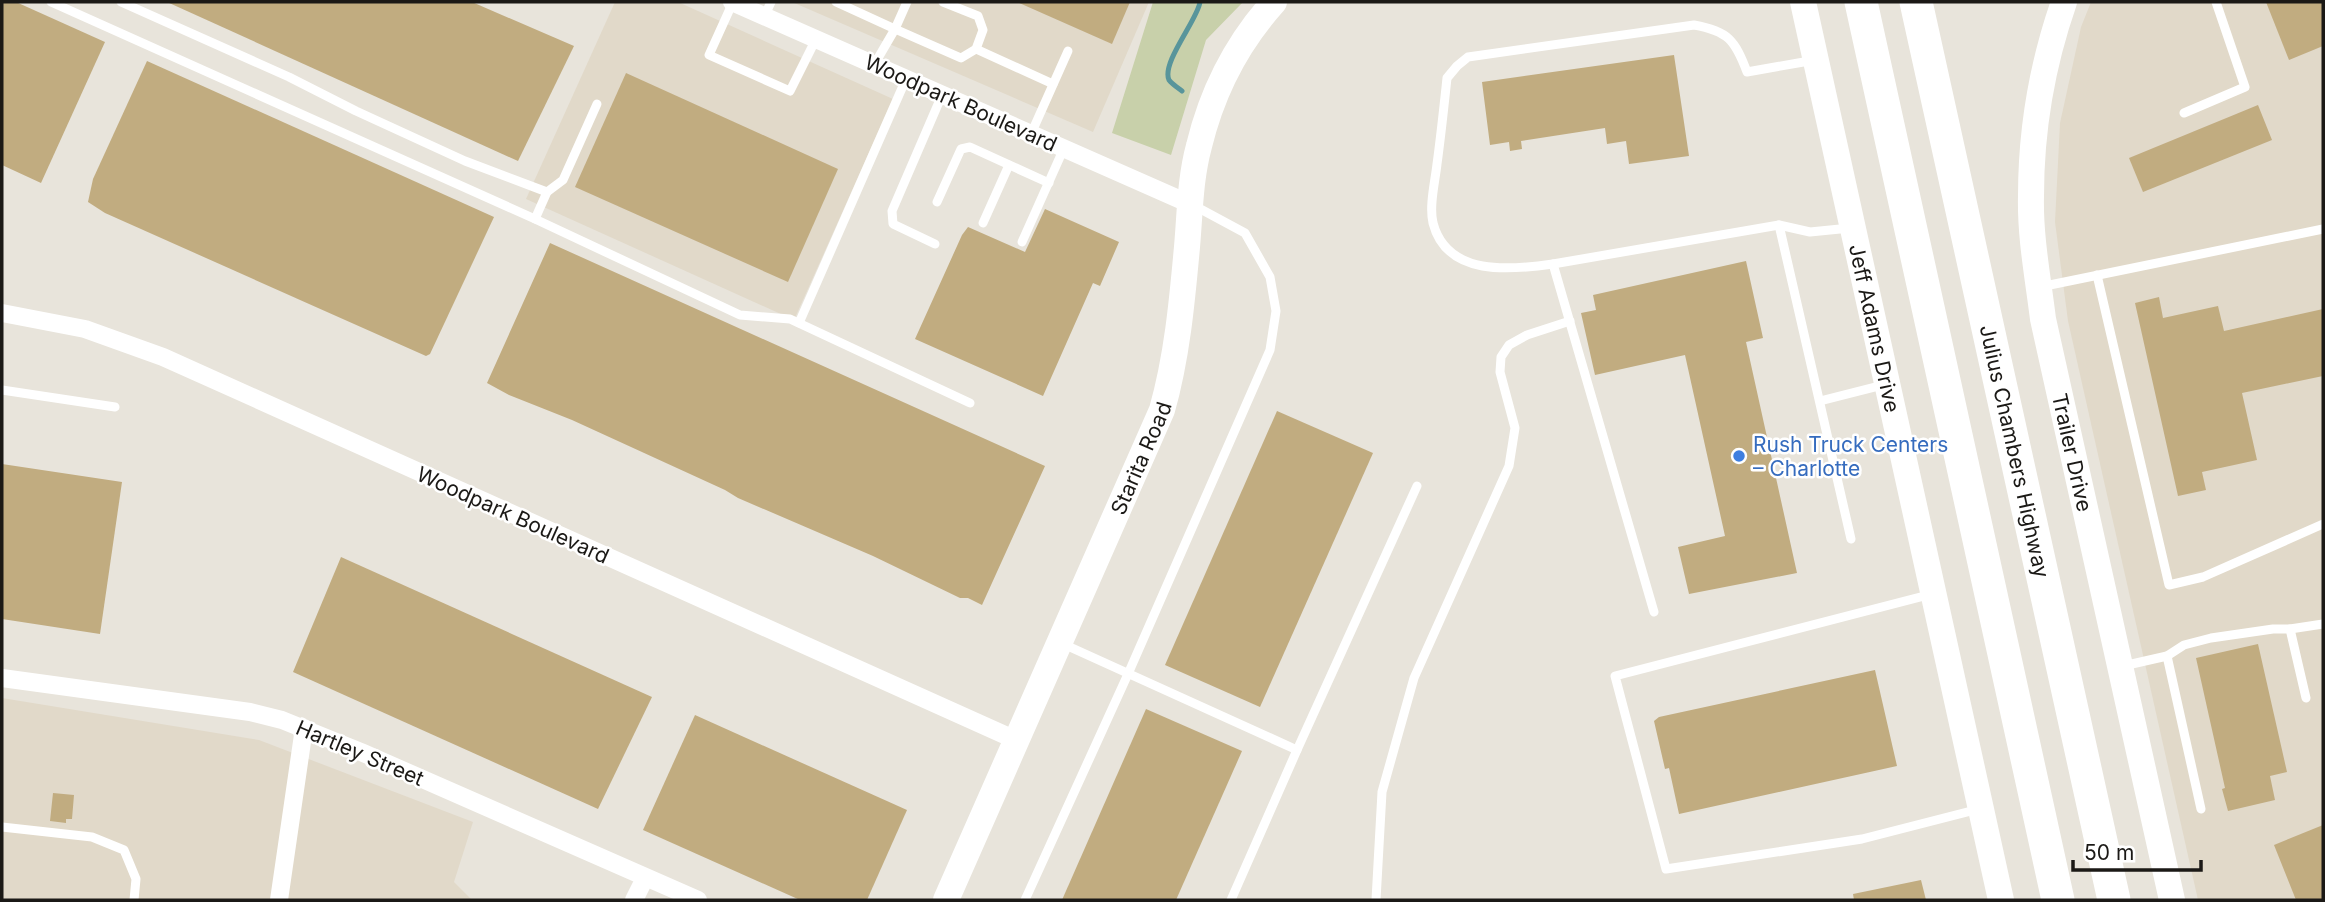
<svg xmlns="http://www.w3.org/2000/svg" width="2325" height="902" viewBox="0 0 2325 902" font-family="Inter,sans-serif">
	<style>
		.built { fill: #e1d9c9 }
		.green { fill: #c8d0aa }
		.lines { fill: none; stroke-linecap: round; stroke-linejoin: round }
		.stream { stroke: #58959b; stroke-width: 5 }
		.building { fill: #c1ac80 }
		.lane { stroke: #fff; stroke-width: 9 }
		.street { stroke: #fff; stroke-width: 18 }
		.secondary { stroke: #fff; stroke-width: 26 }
		.highway { stroke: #fff; stroke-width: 33 }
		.shop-dot { fill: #3f7fe0; stroke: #fff; stroke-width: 2.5 }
		.labels { text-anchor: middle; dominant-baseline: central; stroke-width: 5; stroke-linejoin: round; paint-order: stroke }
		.street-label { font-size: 21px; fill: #1b1916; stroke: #fff }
		.shop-label { font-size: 21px; fill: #366cbe; stroke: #fff; text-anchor: start }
	</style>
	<rect width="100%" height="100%" fill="#e8e4db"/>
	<g class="built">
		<polygon points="615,2 678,2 893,99 794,320 526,199"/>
		<polygon points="792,2 1149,2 1093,132"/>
		<polygon points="2091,2 2323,2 2323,900 2198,900 2068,321 2055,222 2060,123 2081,27"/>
		<polygon points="2,698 259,740 473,822 454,882 472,900 2,900"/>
	</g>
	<polygon class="green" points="1153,2 1243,2 1206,40 1171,155 1112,133"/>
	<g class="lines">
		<path class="stream" d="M1182,91c-4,-3 -10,-7 -13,-11 -8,-17 29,-61 31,-78"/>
	</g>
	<g class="building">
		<polygon points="2,2 16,2 105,42 41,183 2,165"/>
		<polygon points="167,2 472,2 574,46 518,161"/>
		<polygon points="1017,2 1130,2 1112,44"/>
		<polygon points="2266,2 2323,2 2323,46 2289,60"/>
		<polygon points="1674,55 1689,156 1629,164 1626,141 1607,144 1605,128 1521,141 1522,149 1510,151 1509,142 1490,145 1482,82"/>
		<polygon points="147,61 494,217 430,354 426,356 105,213 88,202 93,179"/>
		<polygon points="626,73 838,169 788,282 575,187"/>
		<polygon points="2258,105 2272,140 2143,192 2129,158"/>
		<polygon points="1045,209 1119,242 1100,286 1093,283 1043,396 915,339 962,235 968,227 1025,252"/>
		<polygon points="550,243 1045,466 982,605 968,598 960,598 873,556 738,498 725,490 572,420 509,395 487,383"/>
		<polygon points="1746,261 1763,338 1746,342 1797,573 1689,594 1678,547 1725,536 1685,355 1595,375 1581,313 1596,310 1593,295"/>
		<polygon points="2159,297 2163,318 2218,306 2224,331 2323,309 2323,376 2242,393 2257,460 2202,472 2206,490 2178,496 2135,303"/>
		<polygon points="1277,411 1373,453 1260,707 1165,665"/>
		<polygon points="2,464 122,482 100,634 2,619"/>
		<polygon points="341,557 652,697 598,809 293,672"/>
		<polygon points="2258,644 2287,772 2270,776 2275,800 2228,811 2222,789 2225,788 2196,658"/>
		<polygon points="1875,670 1897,766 1679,814 1669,768 1665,769 1654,721 1659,717"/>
		<polygon points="1146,709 1242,751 1176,900 1062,900"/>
		<polygon points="695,715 907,810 867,900 800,900 643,830"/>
		<polygon points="53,793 74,795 72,819 66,819 66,823 50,821"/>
		<polygon points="2323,825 2323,900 2296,900 2274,845"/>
		<polygon points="1921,880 1926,900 1854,900 1853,894"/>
	</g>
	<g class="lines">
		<g class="lane">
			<polyline points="51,2 535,219 740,315 790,319 970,403"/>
			<polyline points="121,2 289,77 356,111 465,161 547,192"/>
			<polyline points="733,2 709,55 790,91 816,39"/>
			<polyline points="836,2 895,29 874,65"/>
			<polyline points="907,2 895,29 961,58 976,49 983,30 978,16 943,2"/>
			<polyline points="764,17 771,2"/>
			<polyline points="976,49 1053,84"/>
			<polyline points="2184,113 2245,87 2216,2"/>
			<polyline points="1031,134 1068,51"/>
			<polyline points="937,202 961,149 970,147 1049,183"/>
			<polyline points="535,219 547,192 563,180 597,104"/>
			<polyline points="983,223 1009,165"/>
			<polyline points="1779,225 1851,539"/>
			<polyline points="1022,242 1064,148"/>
			<polyline points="935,244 893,224 892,211 942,95"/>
			<path d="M1553,264c-42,6 -106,13 -120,-41 -4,-17 2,-41 4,-59 4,-29 7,-58 10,-86l10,-12 11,-9 226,-32c34,6 41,15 53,47l68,-12"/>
			<polyline points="2097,275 2169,585 2203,577 2323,524"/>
			<polyline points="2040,287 2323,229"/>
			<polyline points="799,323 906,79"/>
			<polyline points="2,390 115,407"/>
			<polyline points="1820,401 1883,385"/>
			<polyline points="1932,594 1615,676 1666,869 1862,839 1979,809"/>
			<polyline points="1654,612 1553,264 1779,225 1810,232 1850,228"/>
			<polyline points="2290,629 2323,624"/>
			<polyline points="1061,643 1297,750 1231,900"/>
			<polyline points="2167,656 2201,809"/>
			<polyline points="2123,666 2167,656 2184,645 2211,638 2273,629 2290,629 2306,698"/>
			<polyline points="1297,750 1417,486"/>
			<polyline points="2,827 92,837 124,850 136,879 134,900"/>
			<polyline points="1025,900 1128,674 1270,350 1276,311 1270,277 1245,233 1193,205"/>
			<polyline points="1376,900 1382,792 1414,678 1509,466 1515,428 1500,372 1501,357 1509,345 1527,335 1570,321"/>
		</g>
		<g class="street">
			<polyline points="732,2 1190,204"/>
			<polyline points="2,313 85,329 163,357 1016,740"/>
			<polyline points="2,678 250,712 282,720 361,752 698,900"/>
			<polyline points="279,900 304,728"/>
			<polyline points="634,900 645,878"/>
		</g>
		<g class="secondary">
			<path id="s1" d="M1803,2l198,898"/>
			<path id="s2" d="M2064,2c-22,63 -33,128 -33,194 -1,41 7,82 12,123l129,581"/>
			<path id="s3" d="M946,900l216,-490c15,-53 20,-108 25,-163 3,-34 3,-68 12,-101 13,-54 38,-103 75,-144"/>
		</g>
		<g class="highway">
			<path d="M1861,2c66,299 129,599 197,898"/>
			<path id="s4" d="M1916,2l198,898"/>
		</g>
	</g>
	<circle class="shop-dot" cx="1739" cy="456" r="7"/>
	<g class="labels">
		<g class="street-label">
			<text transform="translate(961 103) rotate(24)">Woodpark Boulevard</text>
			<text stroke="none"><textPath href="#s1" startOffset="334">Jeff Adams Drive</textPath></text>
			<text stroke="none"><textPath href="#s4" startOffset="460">Julius Chambers Highway</textPath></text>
			<text stroke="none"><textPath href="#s2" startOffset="458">Trailer Drive</textPath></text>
			<text stroke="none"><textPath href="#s3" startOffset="483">Starita Road</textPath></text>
			<text transform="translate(513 515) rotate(24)">Woodpark Boulevard</text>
			<text transform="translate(360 753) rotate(23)">Hartley Street</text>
		</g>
		<g class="shop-label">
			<text x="1753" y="444">Rush Truck Centers<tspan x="1753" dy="24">– Charlotte</tspan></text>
		</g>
	</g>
	<rect width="2325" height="902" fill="none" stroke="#1b1916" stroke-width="7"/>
	<path d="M2073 860v10h128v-10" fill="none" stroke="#1b1916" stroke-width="3.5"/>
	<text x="2084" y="860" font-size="21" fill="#1b1916" stroke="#ffffff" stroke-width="5" paint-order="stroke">50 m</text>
</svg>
